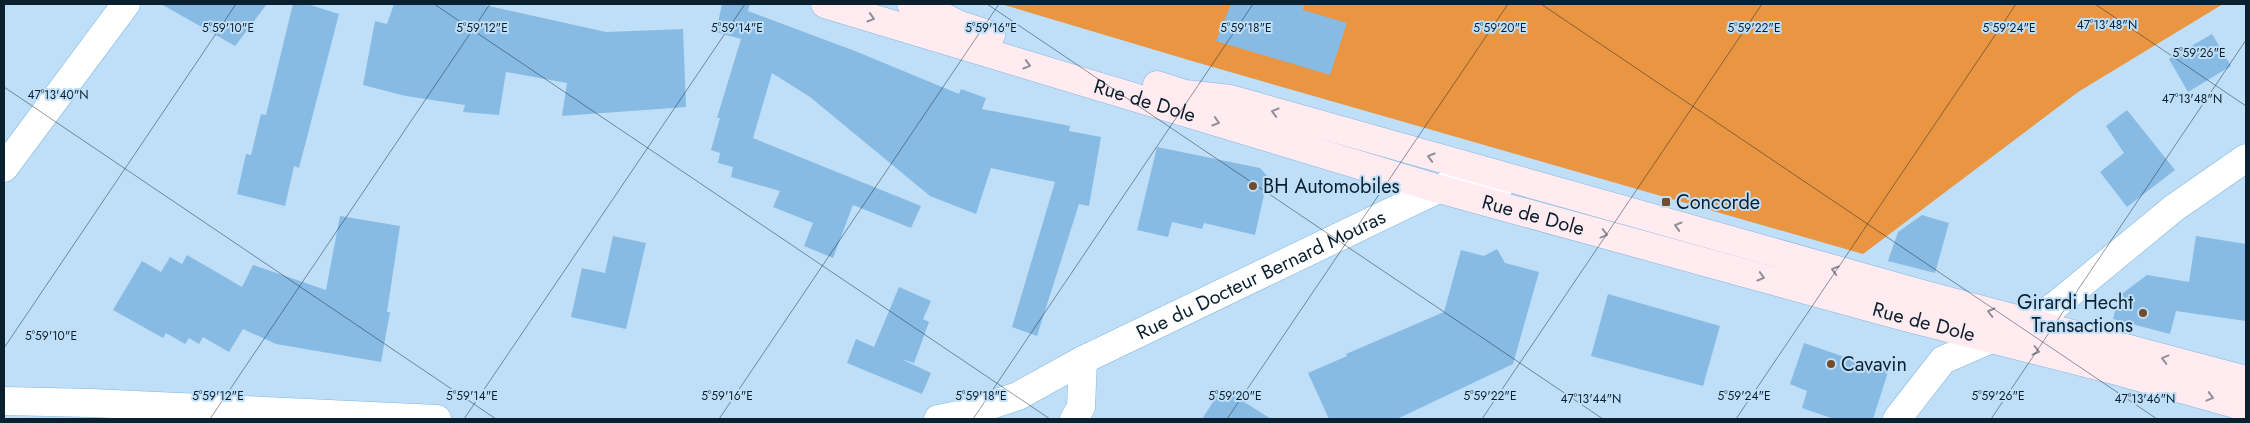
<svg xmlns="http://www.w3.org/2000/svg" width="2250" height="423" viewBox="0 0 2250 423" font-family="Jost,sans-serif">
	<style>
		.green { fill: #e99541 }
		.building { fill: #88bbe3 }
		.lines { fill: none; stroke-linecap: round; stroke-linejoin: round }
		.minor-casing { stroke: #83b7df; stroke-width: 29 }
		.secondary-casing { stroke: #83b7df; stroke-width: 29 }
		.minor { stroke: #fff; stroke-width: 28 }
		.secondary { stroke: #ffebf0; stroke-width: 28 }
		.oneway { stroke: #919099 }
		.ticks { fill: none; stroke: #0b202f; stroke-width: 1; stroke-opacity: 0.45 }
		.poi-dot { fill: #734d2a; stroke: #bfdef7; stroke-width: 2 }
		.labels { text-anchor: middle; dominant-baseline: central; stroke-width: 4; stroke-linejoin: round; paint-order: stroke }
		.street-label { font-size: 20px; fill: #0b202f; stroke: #bfdef7 }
		.poi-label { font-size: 20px; fill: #0b202f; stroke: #bfdef7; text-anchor: start }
		.ticks-label { font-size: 12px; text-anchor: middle; fill: #0b202f; stroke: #bfdef7; stroke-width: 4; stroke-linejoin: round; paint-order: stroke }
	</style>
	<rect width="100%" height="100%" fill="#bfdef7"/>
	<polygon class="green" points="1001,4 2223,4 2078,92 1863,254 1192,61"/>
	<g class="building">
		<polygon points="161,4 267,4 235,46"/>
		<polygon points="293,4 307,4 339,14 299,168 294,166 285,206 237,194 246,154 251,155 261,114 266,115"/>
		<polygon points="394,4 480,4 606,32 683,29 686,107 562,116 567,83 506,72 499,115 463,112 465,105 406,96 363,85 375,21 387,24"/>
		<polygon points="722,4 750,4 748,11 855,51 959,94 961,89 986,98 982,109 1070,126 1069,131 1101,137 1089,206 1079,204 1037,336 1012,327 1055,182 991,168 976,214 930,196 810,97 772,73 753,138 921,206 911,228 853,205 833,258 804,246 813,223 773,207 780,191 731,177 733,167 718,163 720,153 711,150 720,118 717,118 741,39 716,32"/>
		<polygon points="1231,4 1304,4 1303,10 1347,23 1330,75 1216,41"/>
		<polygon points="2212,34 2231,66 2188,92 2169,59"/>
		<polygon points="2127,110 2175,170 2127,207 2100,172 2124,153 2106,126"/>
		<polygon points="1157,147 1260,168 1268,177 1255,235 1204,223 1202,229 1172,222 1168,237 1137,230"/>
		<polygon points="1922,215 1949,223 1935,273 1888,261 1898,232"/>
		<polygon points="340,216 400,226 387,312 390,312 381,362 276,344 243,329 229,352 203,337 199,344 189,338 185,344 166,333 163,338 113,310 142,261 161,272 170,257 182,264 187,255 242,287 253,265 326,290"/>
		<polygon points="613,236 646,243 626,329 571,317 582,268 605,273"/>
		<polygon points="2196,236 2246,244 2246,321 2176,311 2170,334 2113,319 2119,296 2147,275 2189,282"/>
		<polygon points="1497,249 1505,263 1539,272 1513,364 1397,419 1329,419 1308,373 1347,356 1346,354 1444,312 1461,250 1484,256"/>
		<polygon points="899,287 931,301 923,319 929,322 914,363 901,359 931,373 922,394 847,363 856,339 874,347"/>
		<polygon points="1608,294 1720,326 1703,386 1591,356"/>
		<polygon points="1804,343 1888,372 1873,419 1834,419 1802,408 1807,391 1790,384"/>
		<polygon points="1222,388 1271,419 1202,419"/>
	</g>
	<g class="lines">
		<g class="minor-casing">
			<g id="minor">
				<polyline points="4,168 126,4"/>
				<polyline points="4,401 91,403 437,419"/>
				<path id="s1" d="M938,419l26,-5 54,-18 65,-36 372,-179 18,-3 29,5"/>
				<polyline points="1074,419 1081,407 1083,360"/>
				<polyline points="1897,419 1943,360 2030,322 2056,305 2174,208 2246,158"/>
			</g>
		</g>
		<g class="secondary-casing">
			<g id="secondary">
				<path id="s2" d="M825,4l614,185 466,128 216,55 125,35"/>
				<polyline points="911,4 931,11 960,25 991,35"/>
				<polyline points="1157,85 1185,94 1230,99 1922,294 2246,380"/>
			</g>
		</g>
		<use href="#minor" class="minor"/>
		<use href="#secondary" class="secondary"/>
	</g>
	<defs><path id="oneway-chevron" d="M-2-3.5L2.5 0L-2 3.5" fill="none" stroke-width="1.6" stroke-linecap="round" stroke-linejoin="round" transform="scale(1.25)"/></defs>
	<g class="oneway">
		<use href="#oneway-chevron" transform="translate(871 18) rotate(17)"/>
		<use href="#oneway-chevron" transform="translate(1027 65) rotate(17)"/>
		<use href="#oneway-chevron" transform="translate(1275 112) rotate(-164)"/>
		<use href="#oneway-chevron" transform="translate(1216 122) rotate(17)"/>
		<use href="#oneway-chevron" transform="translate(1431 157) rotate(-164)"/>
		<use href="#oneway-chevron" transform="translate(1678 226) rotate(-164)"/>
		<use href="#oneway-chevron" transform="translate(1604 234) rotate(15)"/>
		<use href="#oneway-chevron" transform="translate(1835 270) rotate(-164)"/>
		<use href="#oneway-chevron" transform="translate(1761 277) rotate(16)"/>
		<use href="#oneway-chevron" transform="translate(1991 312) rotate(-166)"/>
		<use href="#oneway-chevron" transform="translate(2036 351) rotate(14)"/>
		<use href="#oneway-chevron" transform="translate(2165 359) rotate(-165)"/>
		<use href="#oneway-chevron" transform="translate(2210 397) rotate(15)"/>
	</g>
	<path class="ticks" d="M434,4l616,415M987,4l616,415M1541,4l616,415M2095,4l151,102M4,87l492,332M4,348l232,-344M210,419l280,-415M464,419l281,-415M719,419l280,-415M973,419l280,-415M1227,419l281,-415M1482,419l280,-415M1736,419l280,-415M1991,419l255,-379M2245,419l1,-2"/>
	<g class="poi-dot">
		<circle cx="1253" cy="186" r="5"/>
		<rect x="1661" y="197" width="10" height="10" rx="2.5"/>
		<circle cx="2143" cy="313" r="5"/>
		<circle cx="1831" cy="364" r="5"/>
	</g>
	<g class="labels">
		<g class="street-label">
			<text stroke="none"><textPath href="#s2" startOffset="334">Rue de Dole</textPath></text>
			<text stroke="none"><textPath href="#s2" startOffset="739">Rue de Dole</textPath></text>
			<text stroke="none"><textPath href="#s1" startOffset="355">Rue du Docteur Bernard Mouras</textPath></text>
			<text stroke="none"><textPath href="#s2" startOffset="1144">Rue de Dole</textPath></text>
		</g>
		<g class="poi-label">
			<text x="1263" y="186">BH Automobiles</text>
			<text x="1676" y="202">Concorde</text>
			<text x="2133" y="302" text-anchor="end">Girardi Hecht<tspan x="2133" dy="23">Transactions</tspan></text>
			<text x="1841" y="364">Cavavin</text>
		</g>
	</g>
	<g class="ticks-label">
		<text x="2107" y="29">47°13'48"N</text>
		<text x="2009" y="32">5°59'24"E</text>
		<text x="228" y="32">5°59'10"E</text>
		<text x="482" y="32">5°59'12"E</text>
		<text x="737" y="32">5°59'14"E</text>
		<text x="991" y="32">5°59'16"E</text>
		<text x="1246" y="32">5°59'18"E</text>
		<text x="1754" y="32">5°59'22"E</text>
		<text x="1500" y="32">5°59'20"E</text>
		<text x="2199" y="57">5°59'26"E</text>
		<text x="58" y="99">47°13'40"N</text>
		<text x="2192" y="103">47°13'48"N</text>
		<text x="51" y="340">5°59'10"E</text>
		<text x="218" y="400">5°59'12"E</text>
		<text x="472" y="400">5°59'14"E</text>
		<text x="727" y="400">5°59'16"E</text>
		<text x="981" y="400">5°59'18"E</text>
		<text x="1235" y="400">5°59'20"E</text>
		<text x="1490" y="400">5°59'22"E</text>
		<text x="1744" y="400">5°59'24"E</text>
		<text x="1998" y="400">5°59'26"E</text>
		<text x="1591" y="403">47°13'44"N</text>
		<text x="2145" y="403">47°13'46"N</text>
	</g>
	<rect width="2250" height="423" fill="none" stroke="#0b202f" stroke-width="10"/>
</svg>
